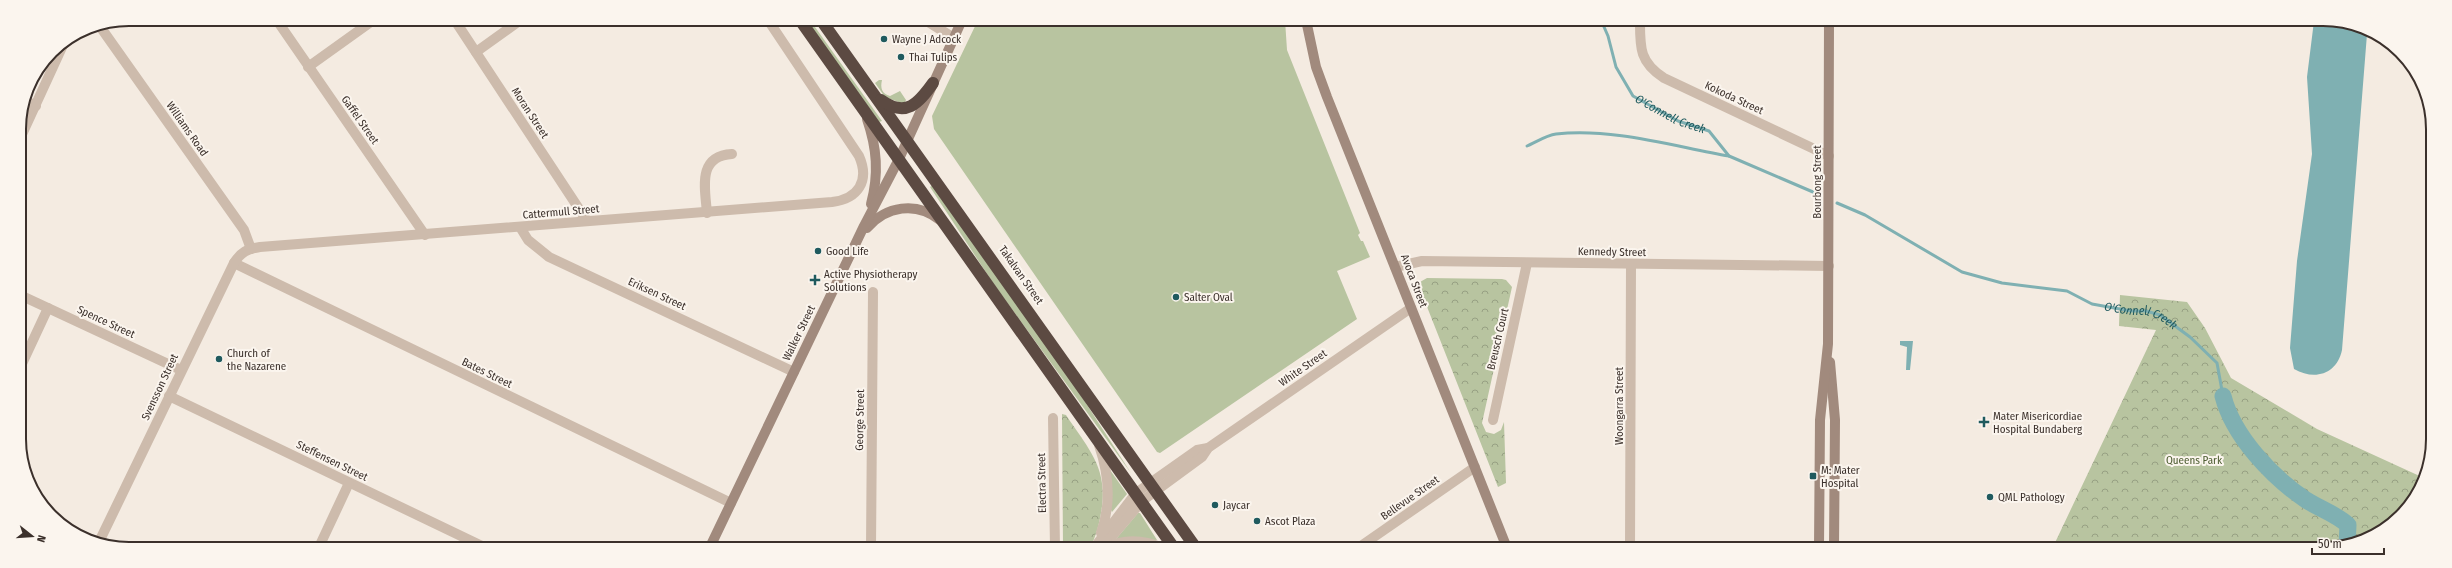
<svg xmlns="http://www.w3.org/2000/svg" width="2452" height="568" viewBox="0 0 2452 568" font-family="'Fira Sans Condensed',sans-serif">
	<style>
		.grass { fill: #b8c4a0 }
		.park { fill: url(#park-crowns) }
		.water { fill: #7fb0b2 }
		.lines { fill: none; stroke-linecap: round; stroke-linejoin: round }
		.stream { stroke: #7fb0b2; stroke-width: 3 }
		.river { stroke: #7fb0b2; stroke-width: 17 }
		.street { stroke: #cdbbac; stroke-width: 10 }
		.secondary { stroke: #a18a7d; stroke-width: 10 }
		.highway { stroke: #5c4a42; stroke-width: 12 }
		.poi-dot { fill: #1f5a5e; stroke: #fbf5ee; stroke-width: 1.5 }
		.labels { text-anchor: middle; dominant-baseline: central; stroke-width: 4; stroke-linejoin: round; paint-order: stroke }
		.poi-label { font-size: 11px; fill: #3b302b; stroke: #fbf5ee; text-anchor: start }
		.street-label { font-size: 11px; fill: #3b302b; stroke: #fbf5ee }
		.park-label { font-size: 11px; fill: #4a5a2e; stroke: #fbf5ee }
		.water-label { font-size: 12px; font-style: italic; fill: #1f5a5e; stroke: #fbf5ee }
		.rim { fill: none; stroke: #3b302b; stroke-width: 2 }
	</style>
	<defs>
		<pattern id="park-crowns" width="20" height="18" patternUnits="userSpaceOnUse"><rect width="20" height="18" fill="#b8c4a0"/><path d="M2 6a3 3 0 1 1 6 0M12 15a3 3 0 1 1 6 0" fill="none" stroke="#97a083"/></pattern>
	</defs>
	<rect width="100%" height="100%" fill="#f4ebe1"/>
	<g class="grass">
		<polygon points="806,20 810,20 882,121 879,122"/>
		<polygon points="978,20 1285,20 1287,50 1360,233 1358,235 1361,241 1363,241 1370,257 1337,271 1357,319 1160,453 1157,452 934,129 932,116"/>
		<path d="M879,80h3c-2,8 0,14 8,16l10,-5 6,9 -2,4 -19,-7 -10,-14z"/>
		<polygon points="933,185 1069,377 1131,473 993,283 930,187"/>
		<polygon points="1110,470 1127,494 1112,512 1111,510"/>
		<polygon points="1138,513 1140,513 1157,540 1116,539"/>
	</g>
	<g class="park">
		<polygon points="1427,278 1502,279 1506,280 1512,287 1482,423 1486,432 1494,434 1501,430 1504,422 1506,483 1498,487 1420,289 1420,282"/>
		<path d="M2120,295l67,7 18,26 26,50 86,51 107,49c-10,28 -32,49 -58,62 -10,5 -25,6 -36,9h-278l104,-219 -37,-4z"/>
		<path d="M1062,414l4,1c23,35 43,53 35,98 -2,12 -5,23 -11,35h-27z"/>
	</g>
	<g class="water">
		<path d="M2314,21h30l23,13 -25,316c-5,24 -27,31 -48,19l-4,-21 2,-25 5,-62 15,-107 -5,-77z"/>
		<polygon points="1900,341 1913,341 1910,370 1906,370 1907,347 1900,345"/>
	</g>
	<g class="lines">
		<g class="stream">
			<path id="s1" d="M1601,20l7,16 8,31 17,29 45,25 31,10 20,25 91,39"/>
			<path d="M1527,146c9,-4 20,-11 29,-12 58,-6 116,12 173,22"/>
			<path id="s2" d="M1837,203l28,12 97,57 40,11 65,8 25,13 39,7h15l14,4 30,22 27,26 6,33"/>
		</g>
		<path class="river" d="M2223,396c10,40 49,81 83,104 14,9 30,14 42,25l-1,20"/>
		<g class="street">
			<polyline points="276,19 425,235"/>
			<polyline points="454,19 587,221"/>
			<polyline points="925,20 954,38"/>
			<path d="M1640,20c0,27 -1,42 24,58l165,78"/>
			<polyline points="99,25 244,230 251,249"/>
			<polyline points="476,52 522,19"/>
			<polyline points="308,67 375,19"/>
			<polyline points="24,100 36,106"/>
			<polyline points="19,141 64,43"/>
			<path d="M707,213c-2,-25 -10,-57 25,-59"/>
			<polyline points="520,227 528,240 549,257 794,372"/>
			<polyline points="234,263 731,503"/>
			<polyline points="1395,267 1422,261 1829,266"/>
			<polyline points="20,295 181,370"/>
			<polyline points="21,366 48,308"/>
			<polyline points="169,396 484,547"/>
			<polyline points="1053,418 1055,548"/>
			<polyline points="1493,420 1527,263"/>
			<path d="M1099,445c10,29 12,60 2,88"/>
			<path d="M99,542l135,-279c7,-11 13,-14 26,-16l572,-45c26,-3 38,-21 27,-46l-91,-136"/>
			<polyline points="319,547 349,483"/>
			<polyline points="871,548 873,292"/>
			<polyline points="1094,548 1136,493 1197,450 1208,448"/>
			<polyline points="1102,548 1142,501 1202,457 1208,448 1411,308"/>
			<path d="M1106,548c19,-10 38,-8 57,0"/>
			<polyline points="1358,548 1475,467"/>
			<polyline points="1630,548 1631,264"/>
		</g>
		<g class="secondary">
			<polyline points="1306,20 1316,67 1327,97 1507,548"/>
			<path d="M867,119c10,29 12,55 4,85"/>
			<path d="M867,228c19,-22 49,-27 73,-8"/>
			<polyline points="1830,362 1835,420 1834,548"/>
			<polyline points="710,547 864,226 899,159 962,20"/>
			<polyline points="1819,548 1820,420 1828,344 1829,21"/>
		</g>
		<g class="highway">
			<polyline points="800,20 1174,548"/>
			<polyline points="821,20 1196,548"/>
			<path d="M881,100c25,18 37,4 52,-17"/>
		</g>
	</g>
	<g class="poi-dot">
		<circle cx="884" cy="39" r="4"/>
		<circle cx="901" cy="57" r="4"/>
		<circle cx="818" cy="251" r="4"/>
		<path d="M813 274h4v4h4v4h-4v4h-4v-4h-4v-4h4z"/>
		<circle cx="1176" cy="297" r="4"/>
		<circle cx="219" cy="359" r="4"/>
		<path d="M1982 416h4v4h4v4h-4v4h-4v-4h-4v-4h4z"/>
		<rect x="1809" y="472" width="8" height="8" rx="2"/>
		<circle cx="1990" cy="497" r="4"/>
		<circle cx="1215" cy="505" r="4"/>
		<circle cx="1257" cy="521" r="4"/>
	</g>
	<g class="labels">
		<g class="poi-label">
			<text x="892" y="39">Wayne J Adcock</text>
			<text x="909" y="57">Thai Tulips</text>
			<text x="826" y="251">Good Life</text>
			<text x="824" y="274">Active Physiotherapy<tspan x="824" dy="13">Solutions</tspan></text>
			<text x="1184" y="297">Salter Oval</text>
			<text x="227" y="353">Church of<tspan x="227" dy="13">the Nazarene</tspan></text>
			<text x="1993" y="416">Mater Misericordiae<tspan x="1993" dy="13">Hospital Bundaberg</tspan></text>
			<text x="1821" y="470">M: Mater<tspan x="1821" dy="13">Hospital</tspan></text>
			<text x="1998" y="497">QML Pathology</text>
			<text x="1223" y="505">Jaycar</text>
			<text x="1265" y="521">Ascot Plaza</text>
		</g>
		<g class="street-label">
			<text transform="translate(1734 98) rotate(25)">Kokoda Street</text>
			<text transform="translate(530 113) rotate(57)">Moran Street</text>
			<text transform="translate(360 120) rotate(55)">Gaffel Street</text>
			<text transform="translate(187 129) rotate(55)">Williams Road</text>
			<text transform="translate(1817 182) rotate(-90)">Bourbong Street</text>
			<text transform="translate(561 212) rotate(-5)">Cattermull Street</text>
			<text transform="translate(1612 252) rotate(1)">Kennedy Street</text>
			<text transform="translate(1021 275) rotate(55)">Takalvan Street</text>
			<text transform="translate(1414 281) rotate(69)">Avoca Street</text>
			<text transform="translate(657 294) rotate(25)">Eriksen Street</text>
			<text transform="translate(106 322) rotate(25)">Spence Street</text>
			<text transform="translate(799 333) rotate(-64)">Walker Street</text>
			<text transform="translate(1498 339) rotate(-77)">Breusch Court</text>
			<text transform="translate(1303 368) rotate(-35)">White Street</text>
			<text transform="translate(487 373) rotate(26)">Bates Street</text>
			<text transform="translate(160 387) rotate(-65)">Svensson Street</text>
			<text transform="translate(1619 406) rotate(-90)">Woongarra Street</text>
			<text transform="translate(860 420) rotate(-89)">George Street</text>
			<text transform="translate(332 461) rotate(26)">Steffensen Street</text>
			<text transform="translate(1042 483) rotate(-91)">Electra Street</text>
			<text transform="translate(1410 498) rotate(-35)">Bellevue Street</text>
		</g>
		<g class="park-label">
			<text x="2194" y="460">Queens Park</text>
		</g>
		<g class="water-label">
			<text stroke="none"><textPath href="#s1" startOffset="125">O'Connell Creek</textPath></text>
			<text stroke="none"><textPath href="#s2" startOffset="329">O'Connell Creek</textPath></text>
		</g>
	</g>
	<path d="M0 0H2452V568H0ZM129 26H2323A103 103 0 0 1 2426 129V439A103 103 0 0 1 2323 542H129A103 103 0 0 1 26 439V129A103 103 0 0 1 129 26Z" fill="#fbf5ee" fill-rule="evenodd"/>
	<path class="rim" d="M129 26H2323A103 103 0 0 1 2426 129V439A103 103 0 0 1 2323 542H129A103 103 0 0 1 26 439V129A103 103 0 0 1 129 26Z"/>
	<g transform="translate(32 536) rotate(107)" stroke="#fbf5ee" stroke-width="3" paint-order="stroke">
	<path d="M0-3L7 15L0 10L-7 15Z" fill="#3b302b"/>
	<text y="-6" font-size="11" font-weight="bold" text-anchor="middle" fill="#3b302b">N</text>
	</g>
	<path d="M2312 548v6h72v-6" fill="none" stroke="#3b302b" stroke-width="2"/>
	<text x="2318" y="548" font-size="12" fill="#3b302b" stroke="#fbf5ee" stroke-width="3" paint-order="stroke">50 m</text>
</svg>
